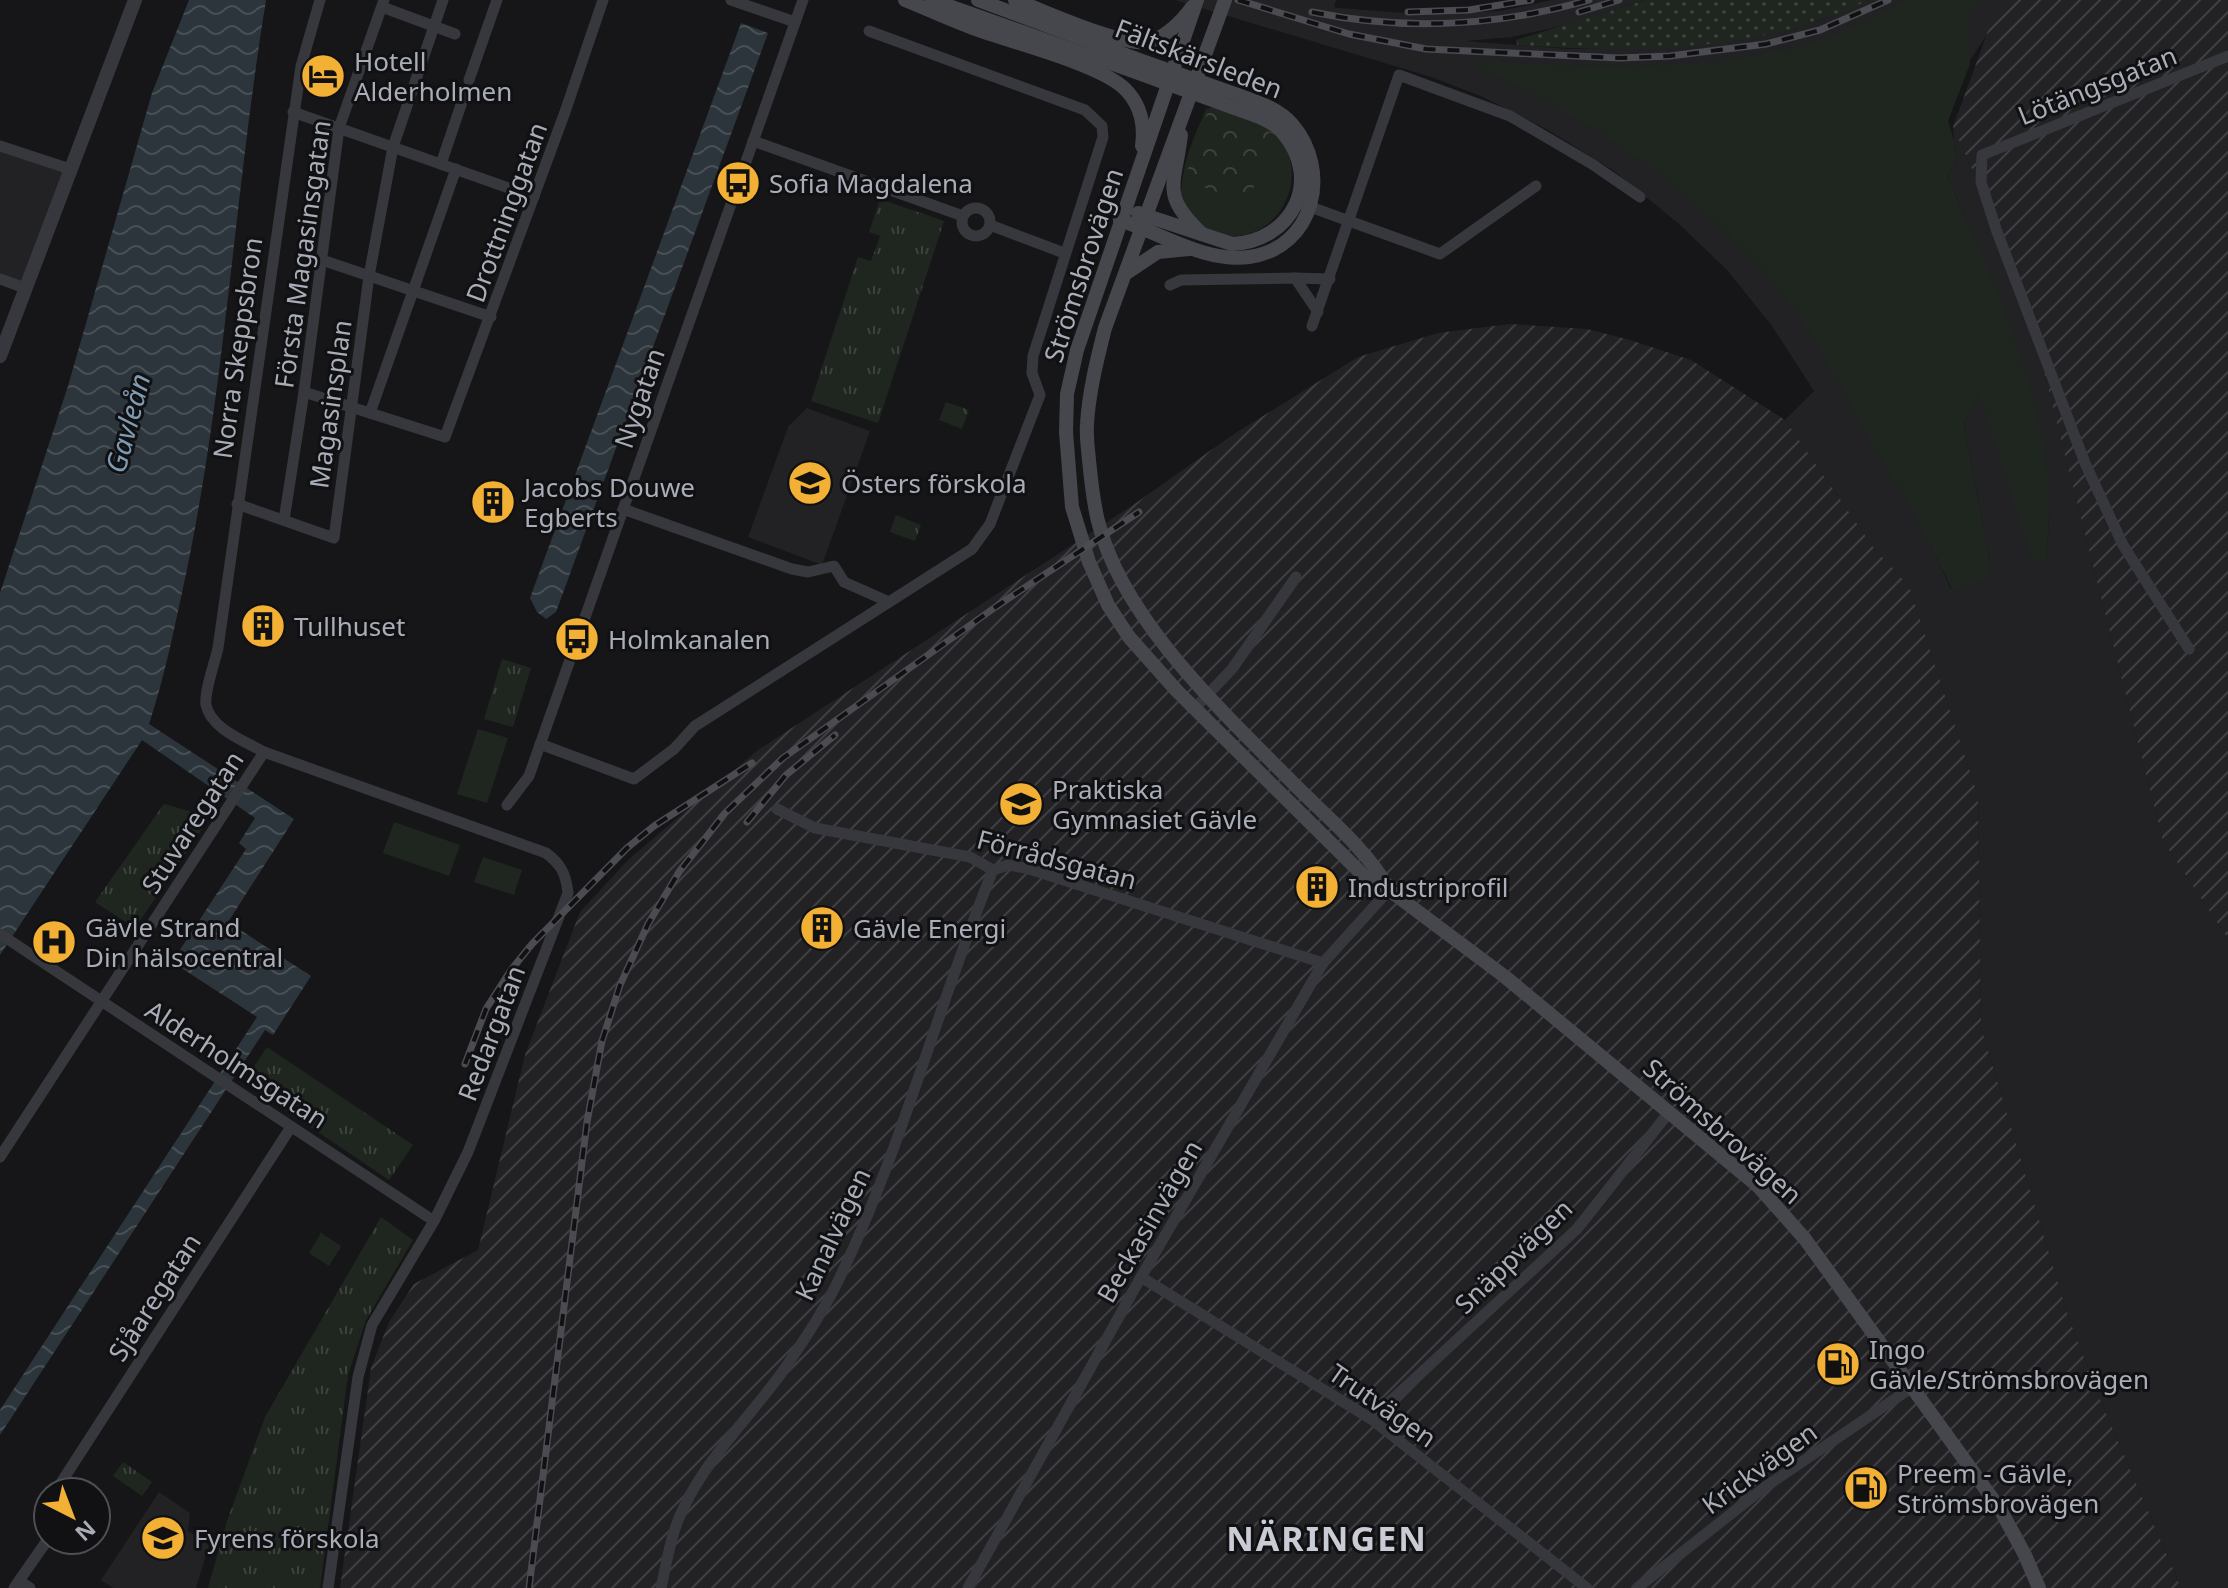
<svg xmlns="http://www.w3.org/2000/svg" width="2228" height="1588" viewBox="0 0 2228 1588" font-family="'Noto Sans',sans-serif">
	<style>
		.built { fill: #222225 }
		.industrial { fill: url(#industrial-furrows) }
		.grass { fill: #1e261f }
		.forest { fill: url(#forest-crowns) }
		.park { fill: url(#park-tufts) }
		.garden { fill: url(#garden-dots) }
		.water { fill: url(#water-waves) }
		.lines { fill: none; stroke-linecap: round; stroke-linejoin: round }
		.minor { stroke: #37383d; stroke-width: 11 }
		.tertiary { stroke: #37383d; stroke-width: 14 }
		.secondary { stroke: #45474d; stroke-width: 14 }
		.rail-casing { stroke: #4a4c52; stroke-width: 7 }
		.rail { stroke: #111113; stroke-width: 4; stroke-dasharray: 12; stroke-linecap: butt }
		.secondary-bridge { stroke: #45474d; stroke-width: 14 }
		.labels { text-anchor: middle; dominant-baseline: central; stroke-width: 6; stroke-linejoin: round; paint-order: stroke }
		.street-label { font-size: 26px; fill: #a8adb8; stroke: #111113 }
		.poi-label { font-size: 26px; fill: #a8adb8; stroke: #111113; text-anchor: start }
		.water-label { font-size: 28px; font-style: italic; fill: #7f9bb3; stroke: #111113 }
		.district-label { font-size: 34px; font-weight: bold; letter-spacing: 2px; fill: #c9ccd4; stroke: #111113 }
	</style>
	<defs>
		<pattern id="industrial-furrows" width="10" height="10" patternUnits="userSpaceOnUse" patternTransform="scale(2)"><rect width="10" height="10" fill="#222225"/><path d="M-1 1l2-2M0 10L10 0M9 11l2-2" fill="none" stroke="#3f3f43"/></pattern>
		<pattern id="forest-crowns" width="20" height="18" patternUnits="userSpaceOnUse" patternTransform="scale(2)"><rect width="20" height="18" fill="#1e261f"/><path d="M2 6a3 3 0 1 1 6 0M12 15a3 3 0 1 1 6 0" fill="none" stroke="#3c433d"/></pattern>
		<pattern id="park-tufts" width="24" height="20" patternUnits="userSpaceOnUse" patternTransform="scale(2)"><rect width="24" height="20" fill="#1e261f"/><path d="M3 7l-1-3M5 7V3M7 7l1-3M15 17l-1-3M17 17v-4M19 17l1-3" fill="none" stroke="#3c433d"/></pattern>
		<pattern id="garden-dots" width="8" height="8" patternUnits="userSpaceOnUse" patternTransform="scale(2)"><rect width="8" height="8" fill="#1e261f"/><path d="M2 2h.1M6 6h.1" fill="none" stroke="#3c433d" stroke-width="1.8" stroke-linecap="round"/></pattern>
		<pattern id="water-waves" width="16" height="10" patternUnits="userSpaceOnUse" patternTransform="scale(2)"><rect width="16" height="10" fill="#2c353c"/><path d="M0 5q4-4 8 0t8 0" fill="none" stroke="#485056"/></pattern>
	</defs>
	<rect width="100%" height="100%" fill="#161618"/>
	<g class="built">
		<polygon points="1175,0 1336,0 1334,7 1339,8 1418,14 1500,11 1552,0 1645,0 1570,24 1512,37 1466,41 1569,49 1669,47 1764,35 1818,21 1868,0 2010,0 1935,113 1910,501 1951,589 1990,563 1964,424 1979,393 2046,559 2049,522 2046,462 1965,216 1947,176 1956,164 1953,127 2018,270 2163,841 2228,939 2228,1588 2181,1588 2099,1397 2067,1313 1981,1027 1978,796 1909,586 1874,548 1785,420 1814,391 1772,326 1727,270 1678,223 1614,171 1548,130 1483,97 1431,77"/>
		<polygon points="0,148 66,172 24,285 0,276"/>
		<polygon points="807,408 870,431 822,565 748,537 788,427"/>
		<polygon points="159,1492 190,1513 188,1531 209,1545 196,1588 113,1588 101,1580"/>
	</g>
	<g class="industrial">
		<polygon points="2010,0 2228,0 2228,939 2163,841 2018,270 1953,127 1988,31"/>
		<polygon points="1510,324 1587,329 1630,340 1691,360 1785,420 1874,548 1909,586 1978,796 1981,1027 2067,1313 2099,1397 2181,1588 340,1588 371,1368 389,1322 414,1284 478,1250 525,1055 580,912 629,859 758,750 1133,505 1234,434 1358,357 1438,333"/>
	</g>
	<g class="grass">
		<path d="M1907,0h74l-14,15 3,49 -22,57 6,19 2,24 -9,12c41,91 84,186 99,285 5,32 3,66 0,98l-13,4 -54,-169 -15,30 26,139 -3,17 -35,9c-15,-29 -28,-59 -44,-87 -14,-23 -29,-45 -41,-68 -29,-51 -55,-105 -93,-150 -82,-96 -183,-166 -298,-217l3,-6c110,7 240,13 345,-22 29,-10 56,-25 83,-39z"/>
		<path d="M1213,107c18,7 49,11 62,26 45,48 -8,127 -69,96 -9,-5 -17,-19 -25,-27 0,-38 11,-60 25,-93z"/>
		<polygon points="478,729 508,738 487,803 457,794"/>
		<polygon points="394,822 460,845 449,876 383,853"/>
		<polygon points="483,857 522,870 514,895 474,882"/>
	</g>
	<polygon class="forest" points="1208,111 1273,133 1248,203 1184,180"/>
	<g class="park">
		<polygon points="880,199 944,221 878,423 811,401 858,257 871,261 880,236 869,232"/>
		<polygon points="946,402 969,410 962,429 939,420"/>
		<polygon points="896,515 921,525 915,541 890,532"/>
		<polygon points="502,659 531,668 513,727 484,719"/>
		<polygon points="164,804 210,817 135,928 95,902"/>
		<polygon points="267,1047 413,1145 389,1180 244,1082"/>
		<polygon points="381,1217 413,1240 366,1320 348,1375 320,1588 208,1588 227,1521 265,1417"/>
		<polygon points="321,1233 341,1246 329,1266 309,1253"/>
		<polygon points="123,1462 152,1482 142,1496 113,1476"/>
	</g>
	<path class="garden" d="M1646,0h222c-107,53 -235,53 -351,45l-1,-5z"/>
	<g class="water">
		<path d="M189,0h77c-32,196 -41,395 -83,588 -10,46 -19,91 -34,136l145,95 -66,103 83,54 -38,59 -8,-5 -265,405v-25l257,-393 -85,-55 74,-113 -7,-6 16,-25 -113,-78 -142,215v-362l68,-207 84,-293z"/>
		<polygon points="741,23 768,33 556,612 546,619 537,612 530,598"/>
	</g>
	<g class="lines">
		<g class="minor">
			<path d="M320,0l-19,66 -83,582c-3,14 -14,44 -12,57 5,24 39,36 58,47l282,101c15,11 20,21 22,40l-100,259 -34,69 -62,104 -14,52 -30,211"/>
			<polyline points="731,0 795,22"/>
			<polyline points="382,7 455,34"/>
			<polyline points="469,80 497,0"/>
			<polyline points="293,112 534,197"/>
			<polyline points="753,141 963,216"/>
			<polyline points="0,146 70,169"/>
			<polyline points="441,164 464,96"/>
			<polyline points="1305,205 1440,254 1536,186"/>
			<circle cx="976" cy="222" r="14"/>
			<polyline points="990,225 1064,253"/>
			<polyline points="322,260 491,317"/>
			<polyline points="1295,278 1330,279"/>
			<polyline points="0,279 25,288"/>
			<polyline points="1170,285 1181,280 1295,278 1318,312"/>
			<polyline points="1312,326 1399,75 1510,116 1592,164 1640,197"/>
			<polyline points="304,392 445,437 565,112 603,0"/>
			<polyline points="370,413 456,169"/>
			<polyline points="237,504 334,538 369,276 393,147 443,0"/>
			<polyline points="623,509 792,569 808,572 834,566 844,582 889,602"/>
			<polyline points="284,520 304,392 339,128 384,0"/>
			<polyline points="2189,649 2123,545 2085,463 1996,229 1981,182 1982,155 2228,56"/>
			<polyline points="1195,708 1232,669 1296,577"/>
			<polyline points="540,744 634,779 674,749 695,726 972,549 990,524 1040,395 1032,373 1033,356 1103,137 1102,126 1085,110 869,31"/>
			<polyline points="507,805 529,776 803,0"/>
			<polyline points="777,809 815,828 970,857 993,870 1008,865 1026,868 1323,963"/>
			<polyline points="0,934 434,1221"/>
			<polyline points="0,1157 264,752"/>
			<polyline points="1141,1277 1371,1419 1587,1588"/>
			<polyline points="1371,1419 1577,1229 1670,1111"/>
			<polyline points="55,1492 291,1127"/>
			<polyline points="19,1581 30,1588"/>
			<polyline points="14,1588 46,1542 48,1503"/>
			<path d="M661,1588c6,-27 10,-56 23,-81 24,-50 64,-88 96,-132 22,-31 44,-64 60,-98 63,-131 98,-273 153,-407"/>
			<polyline points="968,1588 1141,1277 1323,963 1389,890"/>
			<polyline points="1637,1588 1765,1487 1911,1388"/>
		</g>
		<polyline class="tertiary" points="0,356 135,0"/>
		<g class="secondary">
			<path d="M905,0c25,10 50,22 76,31 34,12 120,34 144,58 16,16 20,35 17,57"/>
			<polyline points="932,0 1130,70"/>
			<polyline points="978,0 1134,58"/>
			<path d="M1015,0c27,10 107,47 133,42 17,-4 34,-21 44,-35"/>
			<polyline points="1197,0 1077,350 1067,394 1066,432 1072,507 1089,562 1108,605 1129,637 1177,691 1365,877 1389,890 1504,976 1758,1186 1805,1239 2000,1509 2025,1555 2039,1588"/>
			<path d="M1225,0l-120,328c-8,32 -16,63 -18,96 -1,12 1,24 2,36 2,20 4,41 9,61 24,99 128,194 198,265 32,32 70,63 93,103"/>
			<path d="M1181,135c-6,51 -21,59 21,99"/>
			<path d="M1138,213l94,31c60,-3 91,-63 51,-111 -12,-14 -32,-19 -49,-25"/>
			<path d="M1120,220c40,13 86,43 129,37 66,-9 83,-87 43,-133 -14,-16 -35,-22 -54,-29"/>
			<polyline points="1125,274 1158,252 1189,249"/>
		</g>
		<g class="rail-casing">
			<g id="rail">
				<polyline points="1238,0 1349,34 1426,49 1619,58 1670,56 1766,44 1820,30 1888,0"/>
				<path d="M1312,12c92,19 187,14 277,-12"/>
				<polyline points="1408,12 1469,10 1531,0"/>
				<polyline points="1579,12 1619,0"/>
				<polyline points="747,822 786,775 835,735"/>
				<polyline points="465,1064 486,1009 511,970 532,944 627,848 654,826 752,763"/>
				<polyline points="529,1588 587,1122 602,1041 620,985 648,924 679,872 725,813 783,758 997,606 1139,512"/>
			</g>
		</g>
		<use href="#rail" class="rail"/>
		<g class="secondary-bridge">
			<polyline points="1134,58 1238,95"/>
			<polyline points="1130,70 1234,108"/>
		</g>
	</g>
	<defs>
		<g id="hotel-disc" transform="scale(2.3)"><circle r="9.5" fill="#f2b134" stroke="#111113"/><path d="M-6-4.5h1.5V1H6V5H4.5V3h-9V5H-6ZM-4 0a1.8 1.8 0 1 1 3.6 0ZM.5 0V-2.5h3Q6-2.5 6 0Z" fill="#111"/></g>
		<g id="bus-disc" transform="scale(2.3)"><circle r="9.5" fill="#f2b134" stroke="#111113"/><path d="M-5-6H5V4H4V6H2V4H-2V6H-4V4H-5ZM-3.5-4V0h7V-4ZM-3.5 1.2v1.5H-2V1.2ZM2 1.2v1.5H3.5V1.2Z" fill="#111"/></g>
		<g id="school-disc" transform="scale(2.3)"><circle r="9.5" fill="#f2b134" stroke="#111113"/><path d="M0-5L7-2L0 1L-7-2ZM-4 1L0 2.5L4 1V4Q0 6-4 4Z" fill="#111"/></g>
		<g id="building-disc" transform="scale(2.3)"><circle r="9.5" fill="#f2b134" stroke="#111113"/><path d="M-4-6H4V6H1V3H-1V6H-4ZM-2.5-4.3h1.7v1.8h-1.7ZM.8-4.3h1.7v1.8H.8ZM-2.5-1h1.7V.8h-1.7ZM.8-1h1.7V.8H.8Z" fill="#111"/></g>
		<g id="university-disc" transform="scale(2.3)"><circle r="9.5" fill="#f2b134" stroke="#111113"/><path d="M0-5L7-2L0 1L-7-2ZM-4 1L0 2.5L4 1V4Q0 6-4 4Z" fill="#111"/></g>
		<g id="hospital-disc" transform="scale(2.3)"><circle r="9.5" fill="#f2b134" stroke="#111113"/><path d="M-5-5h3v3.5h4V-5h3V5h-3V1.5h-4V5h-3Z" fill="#111"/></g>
		<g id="fuel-disc" transform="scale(2.3)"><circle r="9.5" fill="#f2b134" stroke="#111113"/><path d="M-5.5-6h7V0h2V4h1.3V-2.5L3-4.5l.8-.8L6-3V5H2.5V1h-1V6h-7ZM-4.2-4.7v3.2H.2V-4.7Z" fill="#111"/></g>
	</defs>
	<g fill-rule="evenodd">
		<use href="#hotel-disc" x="323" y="76"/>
		<use href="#bus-disc" x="738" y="183"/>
		<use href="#school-disc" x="810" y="483"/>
		<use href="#building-disc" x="493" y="502"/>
		<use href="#building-disc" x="263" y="626"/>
		<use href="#bus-disc" x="577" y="639"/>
		<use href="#university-disc" x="1021" y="804"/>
		<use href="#building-disc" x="1317" y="887"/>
		<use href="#building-disc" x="822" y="928"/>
		<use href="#hospital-disc" x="54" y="942"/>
		<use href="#fuel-disc" x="1838" y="1364"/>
		<use href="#fuel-disc" x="1866" y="1488"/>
		<use href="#school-disc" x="163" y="1538"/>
	</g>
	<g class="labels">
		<g class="street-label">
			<text transform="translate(1199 58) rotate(21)">Fältskärsleden</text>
			<text transform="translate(2097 85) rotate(-22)">Lötängsgatan</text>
			<text transform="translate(506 212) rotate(-70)">Drottninggatan</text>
			<text transform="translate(302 254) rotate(-82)">Första Magasinsgatan</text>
			<text transform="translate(1083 265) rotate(-72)">Strömsbrovägen</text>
			<text transform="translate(237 348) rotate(-82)">Norra Skeppsbron</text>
			<text transform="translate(639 398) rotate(-71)">Nygatan</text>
			<text transform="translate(330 404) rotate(-82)">Magasinsplan</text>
			<text transform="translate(192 822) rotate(-57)">Stuvaregatan</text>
			<text transform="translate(1057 859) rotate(15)">Förrådsgatan</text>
			<text transform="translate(491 1033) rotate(-69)">Redargatan</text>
			<text transform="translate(237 1064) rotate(33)">Alderholmsgatan</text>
			<text transform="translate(1723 1131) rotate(42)">Strömsbrovägen</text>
			<text transform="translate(1149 1221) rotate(-60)">Beckasinvägen</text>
			<text transform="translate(832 1234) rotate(-65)">Kanalvägen</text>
			<text transform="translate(1513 1256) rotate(-44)">Snäppvägen</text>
			<text transform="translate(154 1297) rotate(-57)">Sjåaregatan</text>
			<text transform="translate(1383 1405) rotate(35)">Trutvägen</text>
			<text transform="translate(1759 1468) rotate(-36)">Krickvägen</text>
		</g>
		<g class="poi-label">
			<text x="354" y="61">Hotell<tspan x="354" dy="30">Alderholmen</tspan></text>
			<text x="769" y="183">Sofia Magdalena</text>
			<text x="841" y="483">Östers förskola</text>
			<text x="524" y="487">Jacobs Douwe<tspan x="524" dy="30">Egberts</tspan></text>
			<text x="294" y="626">Tullhuset</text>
			<text x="608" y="639">Holmkanalen</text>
			<text x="1052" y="789">Praktiska<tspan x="1052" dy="30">Gymnasiet Gävle</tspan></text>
			<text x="1348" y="887">Industriprofil</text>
			<text x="85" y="927">Gävle Strand<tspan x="85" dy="30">Din hälsocentral</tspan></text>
			<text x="853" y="928">Gävle Energi</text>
			<text x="1869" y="1349">Ingo<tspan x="1869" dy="30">Gävle/Strömsbrovägen</tspan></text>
			<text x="1897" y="1473">Preem - Gävle,<tspan x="1897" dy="30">Strömsbrovägen</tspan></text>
			<text x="194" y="1538">Fyrens förskola</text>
		</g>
		<g class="water-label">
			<text transform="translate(127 423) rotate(-75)">Gavleån</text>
		</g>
		<g class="district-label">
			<text x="1327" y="1538">NÄRINGEN</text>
		</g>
	</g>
	<g transform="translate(72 1516) rotate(138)"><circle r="38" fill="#111113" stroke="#4d4f55" stroke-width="2"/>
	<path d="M0-6L14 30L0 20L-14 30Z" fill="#f2b134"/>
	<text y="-12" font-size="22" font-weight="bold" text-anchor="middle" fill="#a8adb8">N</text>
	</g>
</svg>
